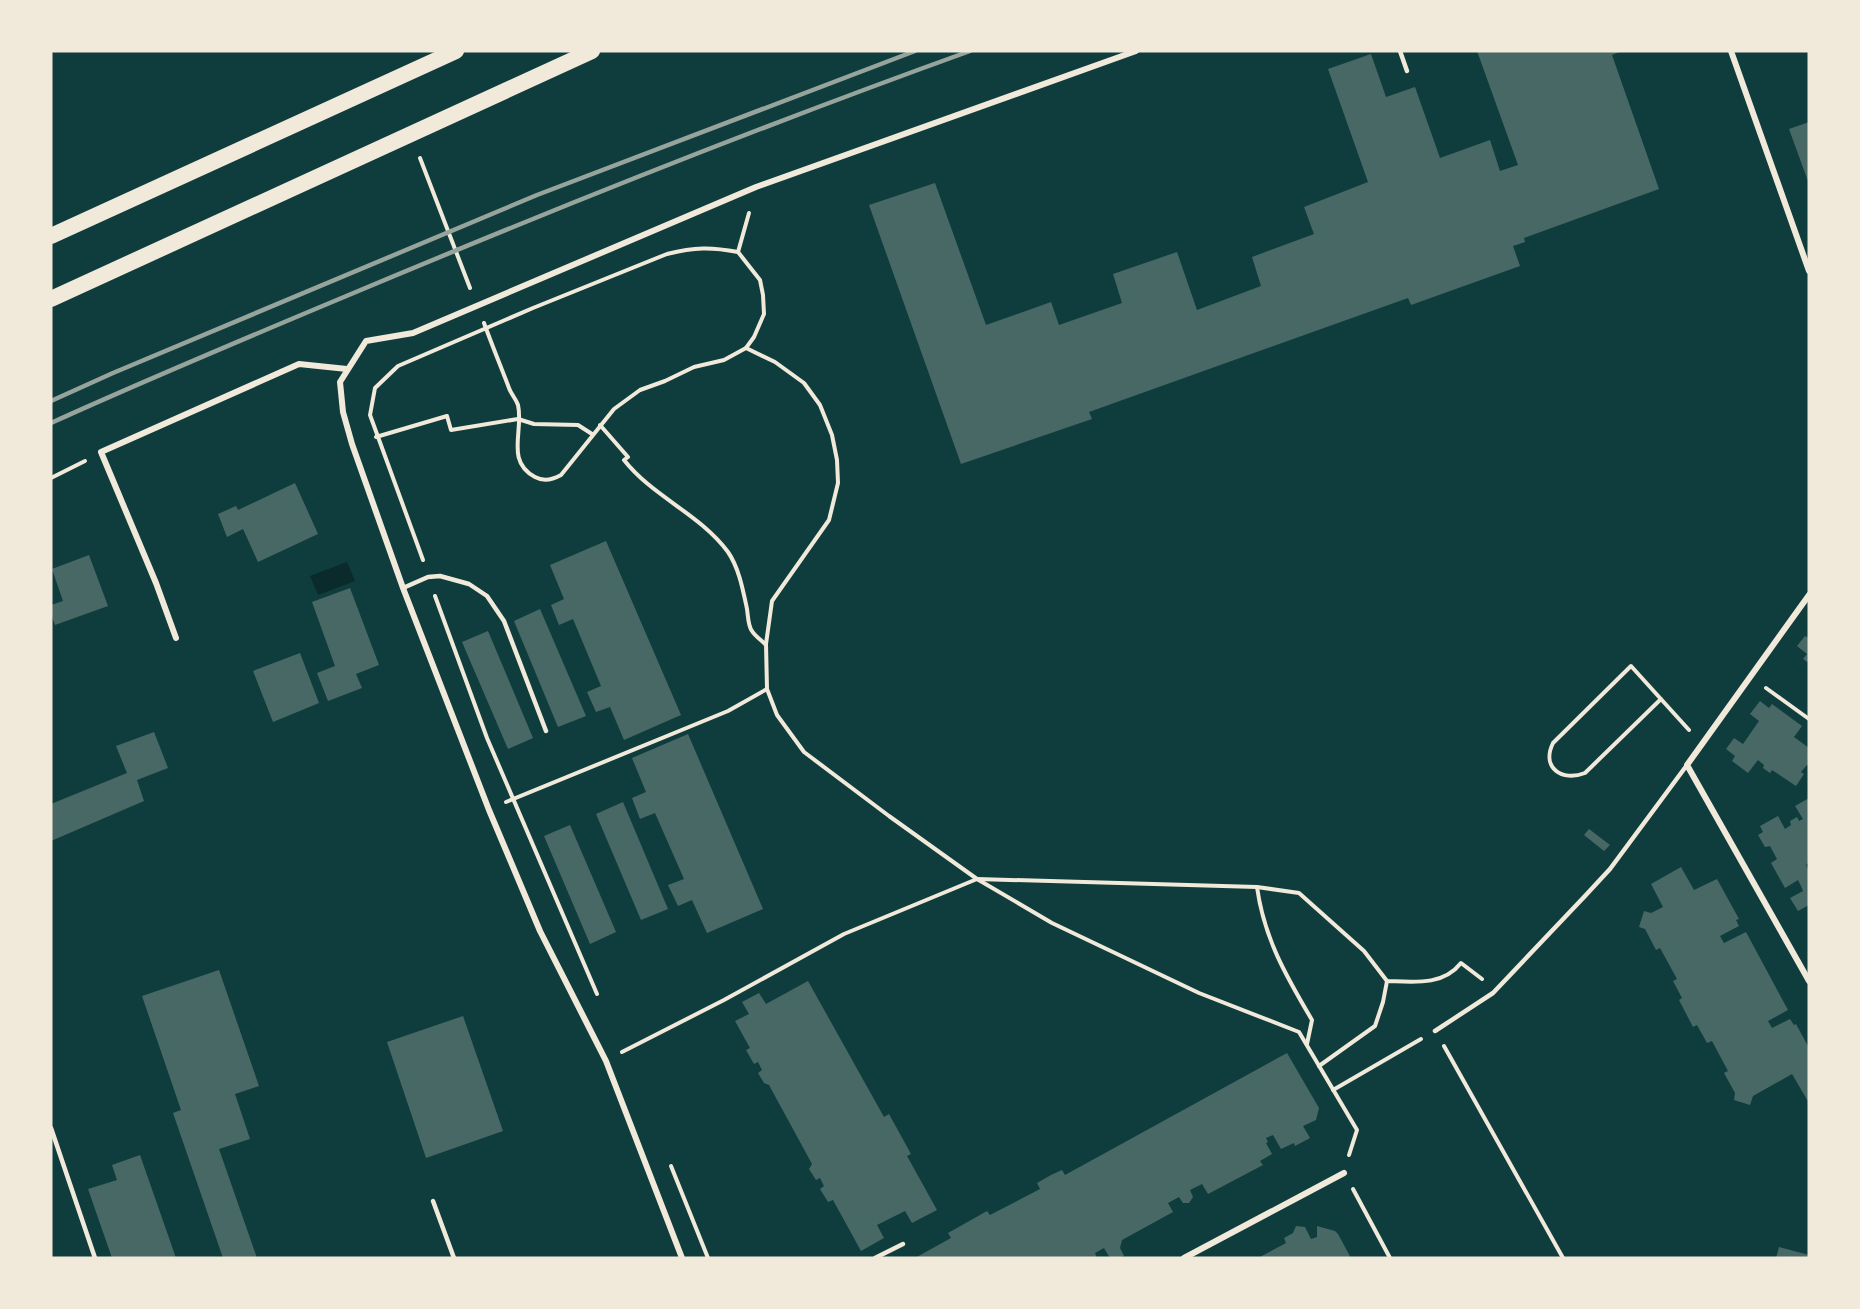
<svg xmlns="http://www.w3.org/2000/svg" width="1860" height="1309" viewBox="0 0 1860 1309" font-family="Mulish,sans-serif">
	<style>
		.water { fill: #0a2a2b }
		.building { fill: #486865 }
		.lines { fill: none; stroke-linecap: round; stroke-linejoin: round }
		.path { stroke: #f1e9da; stroke-width: 4 }
		.service { stroke: #f1e9da; stroke-width: 4.5 }
		.minor { stroke: #f1e9da; stroke-width: 6 }
		.trunk { stroke: #f1e9da; stroke-width: 16 }
		.rail { stroke: #97a49c; stroke-width: 4.5 }
	</style>
	<rect width="100%" height="100%" fill="#0f3d3e"/>
	<polygon class="water" points="347,562 355,581 318,595 310,576"/>
	<g class="building">
		<polygon points="1477,51 1622,51 1612,55 1659,189 1524,238 1525,242 1513,246 1520,266 1411,305 1408,298 1089,412 1092,419 961,464 869,205 935,183 986,325 1051,302 1059,325 1122,303 1113,274 1177,252 1197,310 1261,286 1252,257 1314,234 1304,207 1368,182 1328,69 1371,54 1386,97 1415,87 1440,158 1490,140 1500,171 1518,165"/>
		<polygon points="1809,122 1809,184 1789,129"/>
		<polygon points="295,483 318,534 258,562 243,529 227,537 218,514 236,506 238,510"/>
		<polygon points="606,541 681,715 624,740 610,707 596,712 587,692 601,686 573,619 559,625 551,605 564,599 550,565"/>
		<polygon points="89,555 108,606 55,625 51,614 51,605 63,601 52,569"/>
		<polygon points="350,588 379,665 356,674 362,688 328,701 317,673 335,666 312,602"/>
		<polygon points="540,609 586,716 558,727 514,621"/>
		<polygon points="488,631 533,738 508,749 462,642"/>
		<polygon points="1805,636 1809,638 1809,663 1803,659 1807,654 1797,646"/>
		<polygon points="300,653 319,703 273,722 253,671"/>
		<polygon points="1760,701 1769,708 1772,704 1802,726 1794,737 1809,748 1809,766 1807,765 1801,772 1804,774 1796,786 1772,770 1770,773 1763,768 1764,765 1758,760 1748,773 1732,761 1735,756 1726,749 1734,738 1743,744 1759,721 1750,714"/>
		<polygon points="154,732 168,768 137,780 144,801 51,841 51,804 127,773 116,746"/>
		<polygon points="688,734 763,909 707,933 692,900 678,906 668,885 684,879 655,813 640,819 632,798 646,792 632,758"/>
		<polygon points="1809,798 1809,862 1806,865 1809,871 1809,905 1798,911 1790,898 1803,891 1801,886 1798,880 1785,888 1771,863 1777,859 1770,846 1765,847 1758,835 1763,832 1760,826 1778,816 1785,829 1791,825 1790,821 1797,817 1799,821 1803,819 1795,806"/>
		<polygon points="623,802 668,909 641,920 596,814"/>
		<polygon points="570,825 616,932 590,944 544,836"/>
		<polygon points="1589,829 1610,845 1604,851 1584,835"/>
		<polygon points="1681,867 1694,890 1717,879 1739,919 1736,920 1739,926 1720,936 1724,943 1746,932 1788,1010 1768,1021 1772,1028 1790,1019 1794,1025 1796,1024 1809,1048 1809,1103 1792,1074 1753,1096 1750,1105 1734,1100 1735,1093 1724,1073 1728,1071 1712,1041 1707,1043 1697,1025 1693,1027 1679,1000 1682,998 1673,981 1677,979 1660,948 1656,950 1645,929 1639,927 1644,911 1651,913 1663,907 1651,884"/>
		<polygon points="219,970 259,1086 235,1094 250,1139 219,1149 257,1258 223,1258 173,1113 181,1110 142,996"/>
		<polygon points="808,981 884,1117 889,1114 911,1154 907,1156 937,1210 912,1223 905,1211 877,1225 884,1238 861,1251 833,1200 828,1202 820,1189 824,1186 820,1178 816,1180 809,1169 812,1164 769,1085 764,1083 758,1073 762,1070 758,1062 754,1064 746,1050 750,1048 735,1021 749,1014 742,1002 759,993 766,1004"/>
		<polygon points="463,1016 503,1131 426,1158 387,1042"/>
		<polygon points="1287,1053 1319,1108 1316,1120 1303,1126 1310,1138 1295,1146 1294,1143 1281,1149 1273,1135 1266,1138 1268,1142 1266,1143 1272,1154 1260,1161 1263,1165 1208,1194 1202,1184 1190,1190 1193,1197 1189,1203 1183,1203 1179,1197 1168,1203 1173,1212 1122,1240 1120,1248 1124,1256 1119,1258 1110,1258 1104,1248 1095,1253 1097,1258 915,1258 951,1238 948,1233 987,1211 990,1215 1040,1189 1037,1183 1051,1175 1062,1170 1065,1175"/>
		<polygon points="140,1155 176,1258 112,1258 88,1189 117,1180 112,1165"/>
		<polygon points="1296,1226 1305,1227 1311,1239 1317,1237 1317,1226 1335,1231 1338,1234 1351,1258 1258,1258 1286,1243 1284,1238 1293,1233"/>
		<polygon points="1779,1247 1809,1255 1809,1258 1776,1258"/>
	</g>
	<g class="lines">
		<g class="path">
			<polyline points="420,158 470,288"/>
			<polyline points="738,252 749,213"/>
			<polyline points="746,348 775,362 804,383 820,405 832,435 837,460 838,483 829,520 772,601 766,644 767,689 777,715 804,752 889,816 977,879 1052,923 1199,993 1299,1032 1357,1130 1349,1155"/>
			<path d="M600,425l28,32 -4,3c29,37 76,54 104,92 11,16 15,38 19,57 1,6 1,17 5,22 3,5 9,9 13,13"/>
			<polyline points="376,437 447,416 451,430 518,419 534,424 578,425 592,434"/>
			<polyline points="51,478 85,461"/>
			<path d="M423,560l-53,-145 5,-27 23,-22 135,-58 134,-54c28,-7 44,-7 71,-2l22,28 3,15 1,19 -10,23 -8,11 -22,12 -30,7 -29,14 -25,9 -26,19 -53,66c-9,5 -17,7 -26,2 -30,-16 -11,-46 -17,-72 -2,-6 -7,-11 -9,-17 -8,-21 -17,-43 -25,-65"/>
			<polyline points="435,596 487,738 597,994"/>
			<polyline points="1766,688 1809,719"/>
			<path d="M1661,699l-76,74c-23,9 -44,-5 -32,-30l78,-77 58,64"/>
			<polyline points="506,802 728,711 767,689"/>
			<path d="M1257,887c7,51 29,89 55,133l-5,24"/>
			<polyline points="1444,1046 1563,1258"/>
			<path d="M622,1052l102,-52 120,-66 133,-55 280,8 42,6 65,58 23,30c27,1 56,5 74,-18l21,16"/>
			<polyline points="1319,1066 1375,1026 1383,1002 1387,981"/>
			<polyline points="1333,1090 1421,1039"/>
			<polyline points="671,1166 708,1258"/>
			<polyline points="1353,1189 1390,1258"/>
		</g>
		<g class="service">
			<polyline points="1400,51 1407,71"/>
			<polyline points="403,588 428,577 440,576 469,584 487,596 504,621 546,731"/>
			<polyline points="1435,1031 1493,993 1585,896 1610,869 1687,765"/>
			<polyline points="51,1128 95,1258"/>
			<polyline points="433,1201 454,1258"/>
			<polyline points="875,1258 903,1244"/>
		</g>
		<g class="minor">
			<polyline points="1731,51 1809,271"/>
			<polyline points="1809,595 1687,765 1809,981"/>
			<polyline points="176,638 156,583 101,452 299,364 347,369"/>
			<polyline points="682,1258 606,1061 540,931 489,810 403,588 352,444 343,412 340,382 366,341 413,333 756,187 1136,51"/>
			<polyline points="1184,1258 1344,1173"/>
		</g>
		<g class="trunk">
			<polyline points="51,236 456,51"/>
			<polyline points="51,299 592,51"/>
		</g>
		<g class="rail">
			<polyline points="51,401 113,373 537,195 915,51"/>
			<path d="M51,423c97,-44 195,-85 293,-126 207,-87 415,-170 626,-246"/>
		</g>
	</g>
	<rect width="1860" height="1309" fill="none" stroke="#f1e9da" stroke-width="105"/>
</svg>
